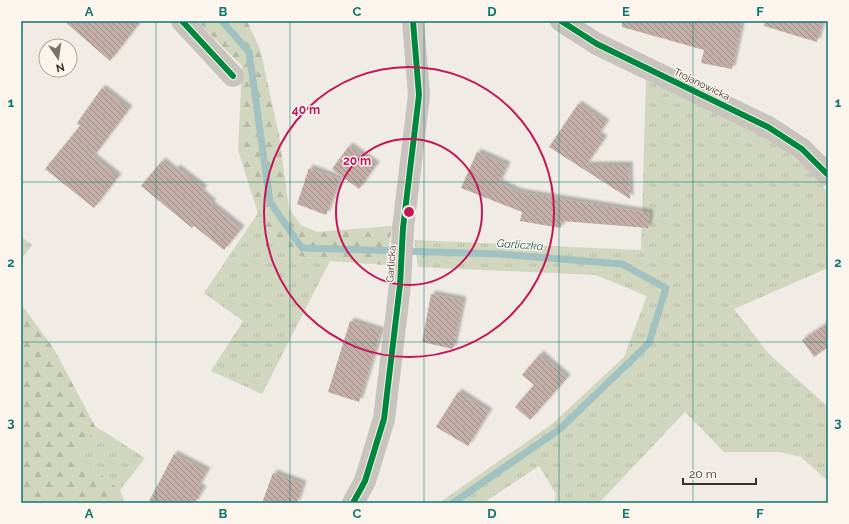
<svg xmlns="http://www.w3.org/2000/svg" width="849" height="524" viewBox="0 0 849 524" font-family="Raleway,sans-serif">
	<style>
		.grass { fill: url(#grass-tufts) }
		.forest { fill: url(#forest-firs) }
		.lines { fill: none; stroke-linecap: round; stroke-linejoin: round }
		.stream { stroke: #a1c2c1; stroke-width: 7 }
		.building { fill: url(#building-back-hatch); filter: url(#shadow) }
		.minor { stroke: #c9c3be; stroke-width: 22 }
		.tertiary { stroke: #c9c3be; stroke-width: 22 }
		.cycleway-casing { stroke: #fbf5ee; stroke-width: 8 }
		.cycleway { stroke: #00873e; stroke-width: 6 }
		.grid { fill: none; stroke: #0f766e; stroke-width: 1; stroke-opacity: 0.55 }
		.ring { fill: none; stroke: #c2185b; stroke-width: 2 }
		.labels { text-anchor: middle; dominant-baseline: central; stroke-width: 3; stroke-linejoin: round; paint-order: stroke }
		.street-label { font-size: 10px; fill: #3b302b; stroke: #fbf5ee }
		.water-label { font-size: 11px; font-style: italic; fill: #1f5a5e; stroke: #fbf5ee }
		.centre { fill: #c2185b; stroke: #fbf5ee; stroke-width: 2 }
		.ring-label { font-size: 12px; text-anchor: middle; font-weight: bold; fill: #c2185b; stroke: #fbf5ee; stroke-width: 3; stroke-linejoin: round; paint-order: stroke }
		.neatline { fill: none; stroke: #0f766e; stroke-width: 1.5 }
		.grid-label { font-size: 13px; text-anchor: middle; font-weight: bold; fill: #0f766e }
	</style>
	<defs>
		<pattern id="grass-tufts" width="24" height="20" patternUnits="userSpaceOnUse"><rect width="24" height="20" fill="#d1d6bf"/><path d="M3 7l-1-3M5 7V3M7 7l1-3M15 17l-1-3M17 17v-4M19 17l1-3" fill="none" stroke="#b4b8a4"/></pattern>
		<pattern id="forest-firs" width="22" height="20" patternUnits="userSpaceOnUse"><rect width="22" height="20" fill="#d1d6bf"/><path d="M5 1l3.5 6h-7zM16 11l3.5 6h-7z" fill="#b4b8a4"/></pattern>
		<pattern id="building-back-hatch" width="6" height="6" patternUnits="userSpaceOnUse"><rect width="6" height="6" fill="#c3afa7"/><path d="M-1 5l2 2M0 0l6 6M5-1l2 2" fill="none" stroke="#a08f88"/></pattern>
		<filter id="shadow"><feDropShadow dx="3.5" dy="-3.5" stdDeviation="1" flood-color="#0004"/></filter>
	</defs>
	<rect width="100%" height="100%" fill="#f0ebe5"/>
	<g class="grass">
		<polygon points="646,80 748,126 784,149 820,180 828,194 828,268 734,309 768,353 828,407 828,481 801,457 780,452 724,452 685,412 599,503 554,503 556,494 539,466 483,503 439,503 552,424 624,357 647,296 596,275 418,267 414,240 641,250"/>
		<polygon points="258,213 286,254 330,261 262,394 211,371 243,321 204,293"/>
		<polygon points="21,236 32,245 21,260"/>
		<polygon points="95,426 145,458 120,490 77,456"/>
	</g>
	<g class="forest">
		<polygon points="197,21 247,21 260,49 279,135 289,209 301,225 317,232 392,226 386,265 330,261 286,254 258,213 238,150 242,66"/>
		<polygon points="21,306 24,308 54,349 95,426 78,456 120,490 125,503 25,503 21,498"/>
	</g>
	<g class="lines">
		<polyline class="stream" points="222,21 249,52 270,202 302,248 499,254 622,264 666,288 649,343 560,429 453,503"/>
	</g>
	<g class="building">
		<polygon points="64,21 141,21 110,61"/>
		<polygon points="622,21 742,21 732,69 701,63 704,50 622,27"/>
		<polygon points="765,21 823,21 817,42 764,26"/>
		<polygon points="102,88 129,109 93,157 118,177 94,208 45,169 80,126 77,123"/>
		<polygon points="578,104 606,123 598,135 604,139 586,165 629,165 630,199 549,147"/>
		<polygon points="349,146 376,165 359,189 332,169"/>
		<polygon points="477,152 507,165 499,183 519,192 650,213 648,228 562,221 561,228 520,221 522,212 461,188"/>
		<polygon points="162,161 174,171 177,168 204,189 201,193 213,203 211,205 241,229 224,250 194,226 192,228 141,186"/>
		<polygon points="309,168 340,179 326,215 297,204"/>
		<polygon points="431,294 463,300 453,349 422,342"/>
		<polygon points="350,321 381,331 359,402 328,392"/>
		<polygon points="828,323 828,347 814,357 802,340"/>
		<polygon points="540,354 567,378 530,420 515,407 534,385 522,375"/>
		<polygon points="458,392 489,412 468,446 436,427"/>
		<polygon points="174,454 207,471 198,487 203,489 195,503 148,503"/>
		<polygon points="273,473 303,484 297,503 262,503"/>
	</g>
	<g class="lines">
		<g class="minor">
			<polyline points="182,21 233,76"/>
			<polyline points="561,21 597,44 768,127 802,149 828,175"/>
		</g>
		<polyline class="tertiary" points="353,503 365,481 384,419 400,285 403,228 419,95 413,21"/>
		<g class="cycleway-casing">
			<g id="cycleway">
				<polyline points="182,21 233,76"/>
				<polyline points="561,21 597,44 768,127 802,149 828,175"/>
				<polyline points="353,503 365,481 384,419 400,285 403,228 419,95 413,21"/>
			</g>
		</g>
		<use href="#cycleway" class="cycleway"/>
	</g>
	<path class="grid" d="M156,21v482M290,21v482M424,21v482M559,21v482M693,21v482M21,182h807M21,342h807"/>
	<g class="ring">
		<circle cx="409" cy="212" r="73"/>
		<circle cx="409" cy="212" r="145"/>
	</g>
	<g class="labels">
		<g class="street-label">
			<text transform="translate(702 84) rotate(26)">Trojanowicka</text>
			<text transform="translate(391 264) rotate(-86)">Garlicka</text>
		</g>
		<g class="water-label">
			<text transform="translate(520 245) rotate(4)">Garliczka</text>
		</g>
	</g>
	<circle cx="409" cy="212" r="6" class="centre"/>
	<g class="ring-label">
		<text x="306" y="114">40 m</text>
		<text x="357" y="165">20 m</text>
	</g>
	<rect width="849" height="524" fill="none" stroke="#fbf5ee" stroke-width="44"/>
	<g transform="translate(58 58) rotate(167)"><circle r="19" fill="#fbf5ee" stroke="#aea6a0"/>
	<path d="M0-3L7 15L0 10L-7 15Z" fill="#7a716c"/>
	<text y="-6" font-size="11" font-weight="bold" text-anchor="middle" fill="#3b302b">N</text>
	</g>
	<path d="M683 478v6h73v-6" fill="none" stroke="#3b302b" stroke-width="2"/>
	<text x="689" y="478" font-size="12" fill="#3b302b" stroke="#fbf5ee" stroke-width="3" paint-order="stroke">20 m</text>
	<rect x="22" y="22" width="805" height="480" class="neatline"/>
	<g class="grid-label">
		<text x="89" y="16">A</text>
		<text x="223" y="16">B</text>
		<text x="357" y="16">C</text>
		<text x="492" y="16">D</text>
		<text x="626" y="16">E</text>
		<text x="760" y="16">F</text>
		<text x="11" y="107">1</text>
		<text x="838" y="107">1</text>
		<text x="11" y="267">2</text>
		<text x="838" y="267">2</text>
		<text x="11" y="427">3</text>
		<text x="838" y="427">3</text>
		<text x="89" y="518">A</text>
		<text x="223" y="518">B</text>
		<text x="357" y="518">C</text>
		<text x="492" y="518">D</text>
		<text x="626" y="518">E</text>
		<text x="760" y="518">F</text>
	</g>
</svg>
